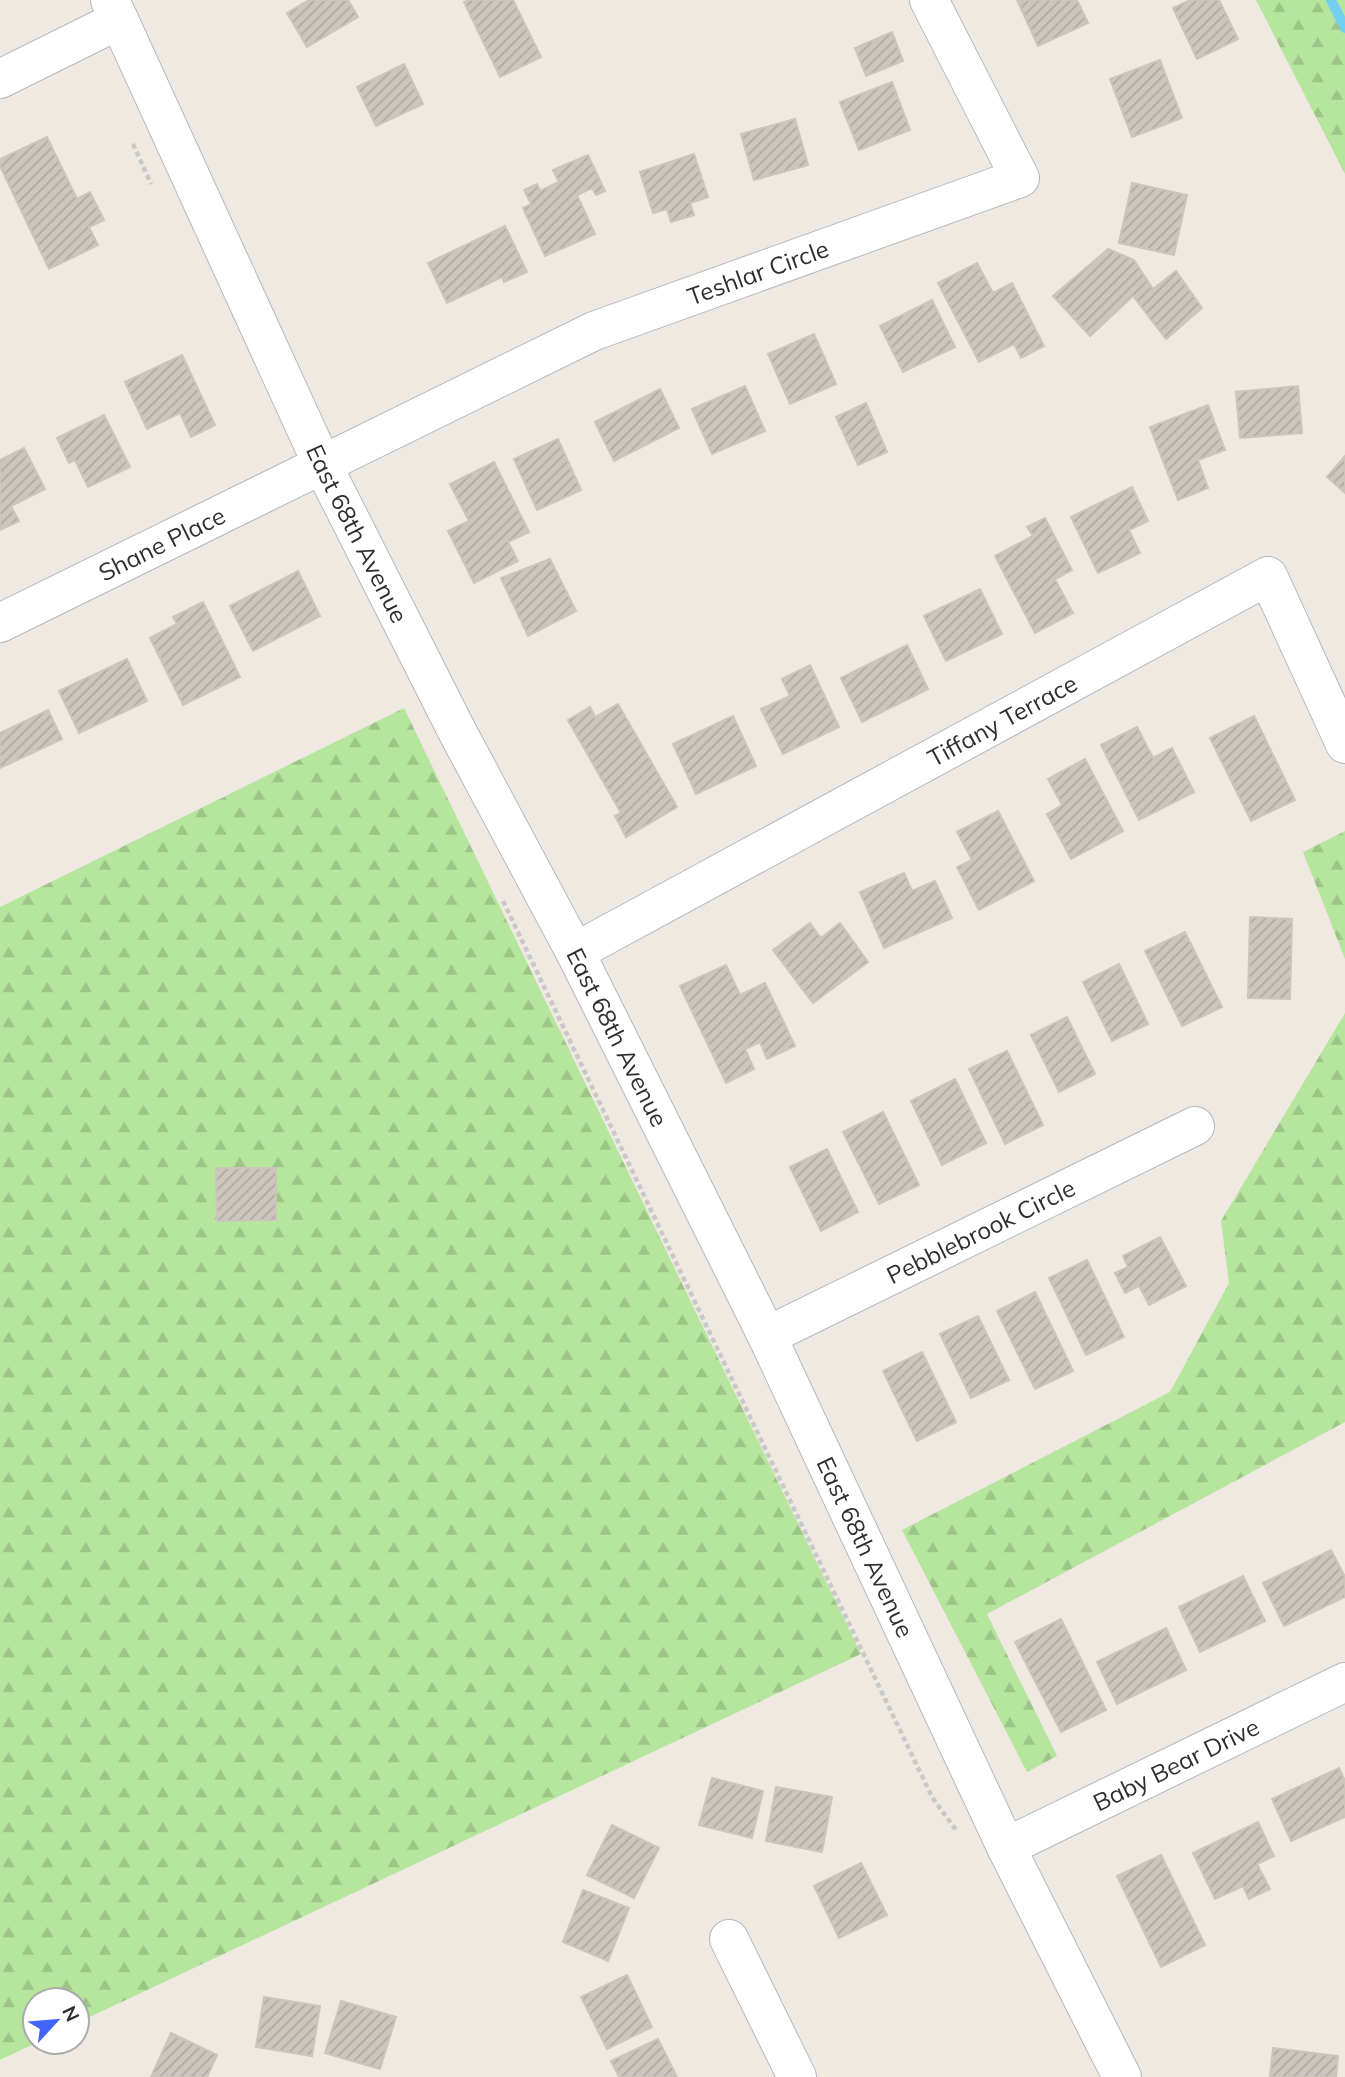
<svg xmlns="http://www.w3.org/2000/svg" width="1345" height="2077" viewBox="0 0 1345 2077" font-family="Mulish,sans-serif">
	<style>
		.forest { fill: url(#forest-firs) }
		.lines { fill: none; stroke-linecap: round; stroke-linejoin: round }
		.stream { stroke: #75cff0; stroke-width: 10 }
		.building { fill: url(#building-hatch); stroke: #cbc5ba; stroke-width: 2 }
		.minor-casing { stroke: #b4b7c1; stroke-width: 40 }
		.path { stroke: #c9c9c9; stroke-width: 4.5; stroke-dasharray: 5 3.5; stroke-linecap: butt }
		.minor { stroke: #fff; stroke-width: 38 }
		.labels { text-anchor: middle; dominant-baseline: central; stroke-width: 5; stroke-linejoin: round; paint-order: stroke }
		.street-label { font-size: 24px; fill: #2e2e2e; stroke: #fff }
	</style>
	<defs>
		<pattern id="forest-firs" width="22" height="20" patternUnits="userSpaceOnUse" patternTransform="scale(1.75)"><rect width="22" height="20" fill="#b6e59e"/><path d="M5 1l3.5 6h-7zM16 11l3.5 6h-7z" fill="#9dc588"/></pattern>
		<pattern id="building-hatch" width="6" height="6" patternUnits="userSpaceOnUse" patternTransform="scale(1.75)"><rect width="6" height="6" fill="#cbc7bf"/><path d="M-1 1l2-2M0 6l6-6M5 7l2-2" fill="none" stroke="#afaba4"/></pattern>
	</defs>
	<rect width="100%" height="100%" fill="#efe9e1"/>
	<g class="forest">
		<polygon points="1256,0 1345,0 1345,174"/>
		<polygon points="404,708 861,1654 77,2023 77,2000 35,2000 35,2042 38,2042 0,2060 0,907"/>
		<polygon points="1345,831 1345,959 1303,852"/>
		<polygon points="1345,1013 1345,1422 987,1614 1057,1756 1027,1772 902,1530 1170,1392 1229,1283 1221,1221"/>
	</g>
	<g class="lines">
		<polyline class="stream" points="1331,0 1345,28"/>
	</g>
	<g class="building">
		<polygon points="309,0 348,0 358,17 307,47 287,13"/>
		<polygon points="469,0 513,0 541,57 500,77 464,2"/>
		<polygon points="1017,0 1077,0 1088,23 1038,46"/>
		<polygon points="1190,0 1219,0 1238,39 1197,59 1173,8"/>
		<polygon points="892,32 903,61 866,76 855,48"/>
		<polygon points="1160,60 1182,118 1132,137 1110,79"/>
		<polygon points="404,64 423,104 376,126 357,87"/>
		<polygon points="892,82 910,130 859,150 840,102"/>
		<polygon points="795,119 808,165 754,180 741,134"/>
		<polygon points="47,137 77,199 90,192 104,220 89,227 98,245 49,269 0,166 0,159"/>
		<polygon points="694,154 708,197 690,203 694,215 671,222 667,209 653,213 640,172"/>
		<polygon points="588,155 605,191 596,195 592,188 577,195 595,234 545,256 523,208 531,204 524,190 537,184 540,191 559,182 553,170"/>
		<polygon points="1132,183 1187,195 1174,255 1119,243"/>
		<polygon points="505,226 527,272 504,282 502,277 447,303 428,263"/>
		<polygon points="1108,249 1134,260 1153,289 1176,271 1202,308 1166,339 1133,296 1090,336 1053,296"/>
		<polygon points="977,263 993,293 1012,283 1044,346 1021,358 1014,344 979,362 938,283"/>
		<polygon points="932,300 955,347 903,372 880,326"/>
		<polygon points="814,334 836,384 790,404 768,354"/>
		<polygon points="182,355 215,425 191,437 180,413 147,429 125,382"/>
		<polygon points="745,386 765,431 712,454 692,409"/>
		<polygon points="1298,386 1302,433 1240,438 1236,392"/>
		<polygon points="660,389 679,428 614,461 595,422"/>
		<polygon points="866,403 887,452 858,465 836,417"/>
		<polygon points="1208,405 1225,450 1198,460 1208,488 1178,500 1150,427"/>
		<polygon points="104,415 130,467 88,487 75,460 69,463 57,438"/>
		<polygon points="558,439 581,490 537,510 514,459"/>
		<polygon points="24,448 45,489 11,506 19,521 0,530 0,460"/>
		<polygon points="1345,456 1345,493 1327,477"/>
		<polygon points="494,462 529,532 508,542 518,561 474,583 448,531 469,521 450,484"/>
		<polygon points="1132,487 1148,521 1129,530 1140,553 1098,573 1071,517"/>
		<polygon points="1045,518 1072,570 1055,579 1073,613 1035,633 995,556 1033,536 1027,527"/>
		<polygon points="550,559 576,611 528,636 501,578"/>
		<polygon points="298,571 320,616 253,651 230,606"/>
		<polygon points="980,589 1002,634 946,661 924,616"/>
		<polygon points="203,602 240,677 183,705 150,638 177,624 173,617"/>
		<polygon points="907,645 928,689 862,722 841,678"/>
		<polygon points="127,659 147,701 79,733 59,691"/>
		<polygon points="810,665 839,727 783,754 761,709 790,696 782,679"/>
		<polygon points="618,704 677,807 626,837 615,816 621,813 568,720 590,707 595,717"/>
		<polygon points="48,710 62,739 0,768 0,733"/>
		<polygon points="733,716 756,766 696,794 673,744"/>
		<polygon points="1254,716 1295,800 1251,821 1210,738"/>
		<polygon points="1137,727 1153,758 1172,748 1194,792 1139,820 1101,745"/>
		<polygon points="1085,759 1123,831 1071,859 1047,814 1062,805 1048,779"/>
		<polygon points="998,811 1034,881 979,910 957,867 972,860 957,832"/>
		<polygon points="904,873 912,891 935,881 952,918 884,948 860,892"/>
		<polygon points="1250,917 1292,919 1290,999 1248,998"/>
		<polygon points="810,923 821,938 840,923 868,962 813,1003 773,950"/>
		<polygon points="1185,932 1222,1007 1182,1026 1145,951"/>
		<polygon points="1119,964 1148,1024 1112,1041 1083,982"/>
		<polygon points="726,965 740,995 765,983 795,1046 767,1059 760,1042 745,1049 754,1069 726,1083 680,986"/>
		<polygon points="1067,1017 1095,1074 1059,1092 1031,1035"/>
		<polygon points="1007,1051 1043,1125 1005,1144 969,1069"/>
		<polygon points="955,1079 986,1143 942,1165 911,1101"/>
		<polygon points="883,1112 919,1185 879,1204 843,1132"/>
		<polygon points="827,1149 858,1212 821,1231 790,1167"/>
		<polygon points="216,1168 276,1168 276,1220 217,1221"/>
		<polygon points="1160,1237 1186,1286 1149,1305 1139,1286 1125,1293 1115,1273 1128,1267 1123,1256"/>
		<polygon points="1087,1260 1124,1337 1086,1355 1049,1278"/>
		<polygon points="1035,1292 1073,1371 1035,1389 997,1311"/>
		<polygon points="978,1316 1009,1380 971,1398 940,1334"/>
		<polygon points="922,1352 956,1422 917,1441 883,1371"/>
		<polygon points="1331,1550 1345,1577 1345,1597 1284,1626 1263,1583"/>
		<polygon points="1243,1576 1265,1621 1200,1652 1179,1607"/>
		<polygon points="1061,1619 1106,1710 1061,1732 1015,1642"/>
		<polygon points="1166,1628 1186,1670 1117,1704 1097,1662"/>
		<polygon points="1339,1768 1345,1781 1345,1817 1291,1841 1272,1799"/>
		<polygon points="712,1778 763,1791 752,1838 699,1825"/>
		<polygon points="776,1787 832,1797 822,1852 766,1841"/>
		<polygon points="1258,1822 1274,1856 1257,1864 1270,1889 1249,1899 1243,1886 1215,1899 1193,1853"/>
		<polygon points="612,1825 659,1848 634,1898 587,1875"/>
		<polygon points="1161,1855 1205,1945 1161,1967 1117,1876"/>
		<polygon points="861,1863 887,1915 839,1938 814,1886"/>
		<polygon points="583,1890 629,1908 608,1961 563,1942"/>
		<polygon points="627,1975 652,2027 607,2049 581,1997"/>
		<polygon points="264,1997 320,2006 312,2056 256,2047"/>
		<polygon points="341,2001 396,2017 380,2069 325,2053"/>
		<polygon points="171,2033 217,2055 207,2077 151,2077"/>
		<polygon points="658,2039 677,2077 619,2077 611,2061"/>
		<polygon points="1273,2048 1338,2056 1336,2077 1270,2077"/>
	</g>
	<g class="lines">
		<g class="minor-casing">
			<g id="minor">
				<path id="s1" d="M110,0l212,464 136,269 117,219 192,384 239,511 116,230"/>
				<polyline points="0,79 119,20"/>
				<path id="s2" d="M0,623l594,-292 426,-153 -91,-178"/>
				<path id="s3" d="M575,952l693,-376 77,168"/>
				<path id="s4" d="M767,1336l428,-210"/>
				<path id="s5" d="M1006,1847l339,-165"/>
				<polyline points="729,1939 797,2077"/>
			</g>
		</g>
		<g class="path">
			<polyline points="133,144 151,184"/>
			<polyline points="503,901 932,1797 956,1830"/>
		</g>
		<use href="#minor" class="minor"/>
	</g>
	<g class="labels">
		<g class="street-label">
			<text stroke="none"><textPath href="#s2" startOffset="836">Teshlar Circle</textPath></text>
			<text stroke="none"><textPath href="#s1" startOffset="588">East 68th Avenue</textPath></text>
			<text stroke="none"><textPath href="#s2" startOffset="180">Shane Place</textPath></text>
			<text stroke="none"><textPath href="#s3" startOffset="486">Tiffany Terrace</textPath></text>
			<text stroke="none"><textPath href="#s1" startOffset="1155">East 68th Avenue</textPath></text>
			<text stroke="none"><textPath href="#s4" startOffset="238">Pebblebrook Circle</textPath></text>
			<text stroke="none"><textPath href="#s1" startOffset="1722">East 68th Avenue</textPath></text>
			<text stroke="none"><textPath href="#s5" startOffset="189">Baby Bear Drive</textPath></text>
		</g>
	</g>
	<g transform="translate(56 2021) rotate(64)"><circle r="33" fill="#ffffff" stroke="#ababab" stroke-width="2"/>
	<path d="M0-5L12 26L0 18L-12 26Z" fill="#4264fb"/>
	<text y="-10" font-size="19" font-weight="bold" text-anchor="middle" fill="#2e2e2e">N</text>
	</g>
</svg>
